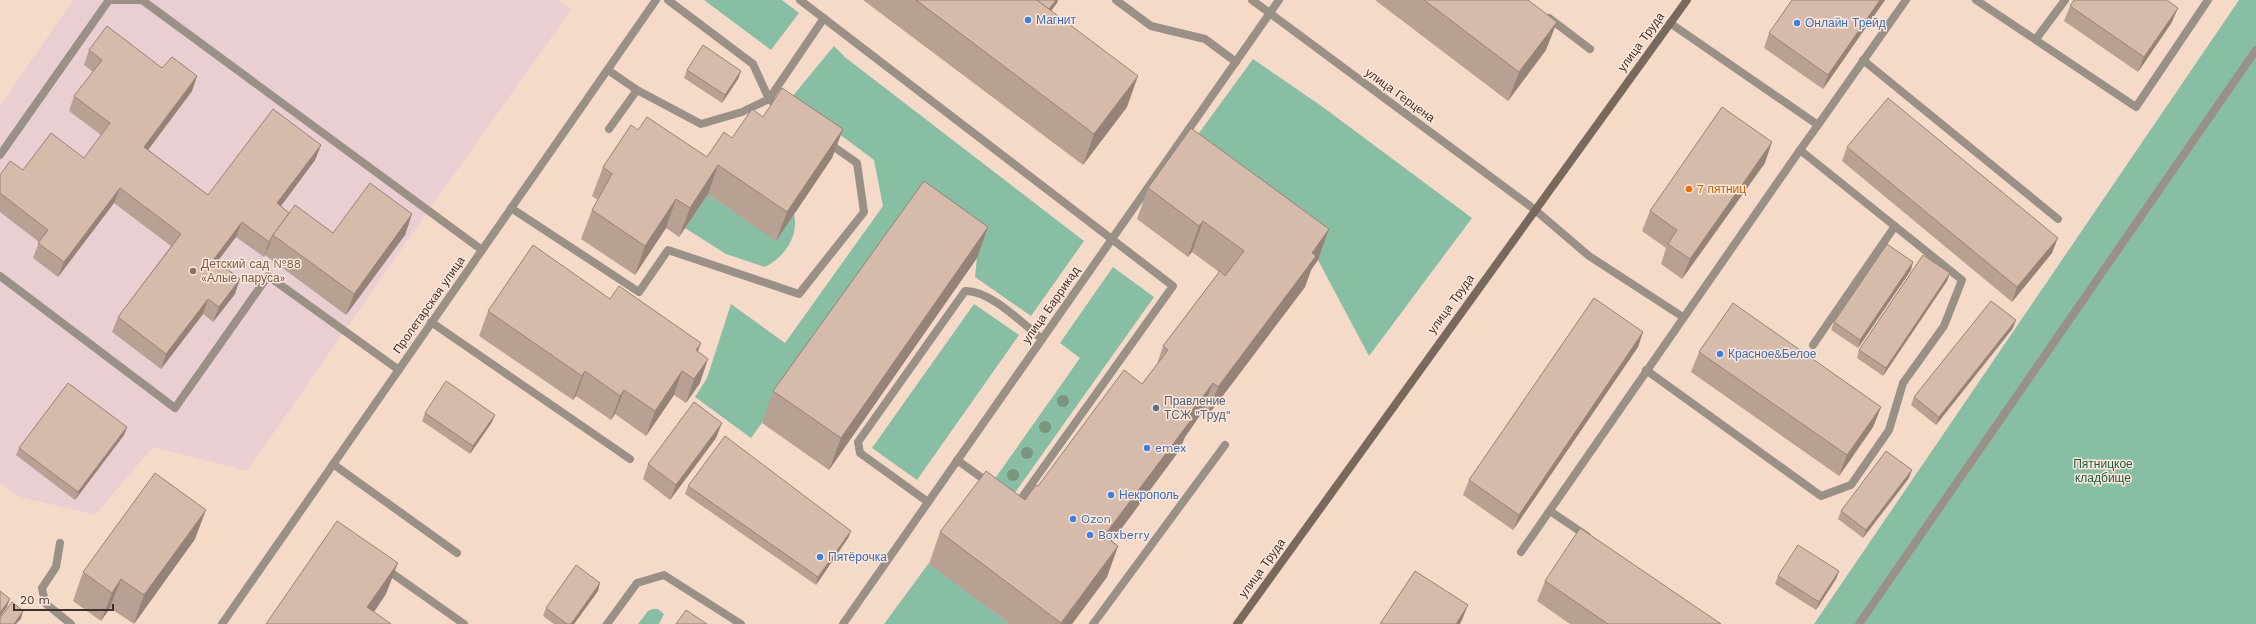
<svg xmlns="http://www.w3.org/2000/svg" width="2256" height="624" viewBox="0 0 2256 624" font-family="'Work Sans',sans-serif">
	<style>
		.education { fill: #e9cfd1 }
		.green { fill: #88bea3 }
		.lines { fill: none; stroke-linecap: round; stroke-linejoin: round }
		.lane { stroke: #999086; stroke-width: 8 }
		.street { stroke: #999086; stroke-width: 8 }
		.secondary { stroke: #77695c; stroke-width: 8 }
		.tree { fill: #7b947d }
		.wall { fill: #b8a192 }
		.shaded-wall { fill: #968377 }
		.building { fill: #d6bbaa; stroke: #968377 }
		.shop-dot { fill: #3f7fe0; stroke: #ffe8da; stroke-width: 1.5 }
		.food-dot { fill: #e8710a; stroke: #ffe8da; stroke-width: 1.5 }
		.education-dot { fill: #8d6e63; stroke: #ffe8da; stroke-width: 1.5 }
		.service-dot { fill: #5c6f8a; stroke: #ffe8da; stroke-width: 1.5 }
		.labels { text-anchor: middle; dominant-baseline: central; stroke-width: 3; stroke-linejoin: round; paint-order: stroke }
		.shop-label { font-size: 12px; fill: #366cbe; stroke: #ffe8da; text-anchor: start }
		.street-label { font-size: 12px; fill: #3d322b; stroke: #ffe8da }
		.food-label { font-size: 12px; fill: #c56008; stroke: #ffe8da; text-anchor: start }
		.education-label { font-size: 12px; fill: #785e54; stroke: #ffe8da; text-anchor: start }
		.service-label { font-size: 12px; fill: #4e5e75; stroke: #ffe8da; text-anchor: start }
		.park-label { font-size: 12px; fill: #185b40; stroke: #ffe8da }
	</style>
	<rect width="100%" height="100%" fill="#f5dac8"/>
	<polygon class="education" points="73,0 558,0 571,10 428,211 247,471 153,447 95,515 17,496 0,483 0,106"/>
	<g class="green">
		<polygon points="704,0 782,0 799,13 771,50"/>
		<polygon points="2239,0 2256,0 2256,624 1814,624"/>
		<polygon points="834,46 846,58 1084,241 1031,316 975,277 977,258 913,213 751,438 695,397 707,378 731,304 785,343 883,206 874,160 791,98"/>
		<polygon points="1253,59 1320,105 1472,218 1369,356 1318,260 1180,159"/>
		<path d="M708,194l68,46 18,-26c5,22 -9,43 -29,53l-39,-13 -41,-26z"/>
		<polygon points="1113,267 1154,297 1014,494 994,480 1080,358 1060,343"/>
		<polygon points="974,304 1019,335 917,480 872,448"/>
		<polygon points="929,563 1010,624 884,624"/>
		<polygon points="653,609 658,609 664,614 659,624 638,624 648,611"/>
	</g>
	<g class="lines">
		<g class="lane">
			<polyline points="800,0 1173,286 1018,503 1014,501"/>
			<polyline points="1116,0 1151,26 1205,39 1236,62"/>
			<polyline points="1976,0 2136,107 2208,0"/>
			<polyline points="1549,18 1590,49"/>
			<polyline points="1670,23 1818,125 1906,0"/>
			<polyline points="2036,39 2065,0"/>
			<polyline points="1863,60 2058,219"/>
			<polyline points="608,70 637,90 701,124 742,112 769,99 753,64 668,0"/>
			<polyline points="780,108 769,99 824,18"/>
			<polyline points="609,129 637,90"/>
			<polyline points="0,155 109,0 142,0 482,250"/>
			<polyline points="511,208 639,292 668,250 799,294 864,212 857,163 827,142"/>
			<polyline points="1534,209 1589,256 1683,317"/>
			<polyline points="0,276 175,408 268,276 399,370"/>
			<polyline points="431,322 630,459"/>
			<polyline points="1813,345 1895,226"/>
			<polyline points="1646,370 1821,496 1851,485 1889,430 1903,383 1944,326 1962,280 1800,150 1818,125"/>
			<polyline points="957,460 989,483"/>
			<polyline points="333,464 457,553"/>
			<path d="M928,502l-68,-49 -2,-11 107,-151c25,-1 57,32 77,48"/>
			<polyline points="1550,511 1587,536"/>
			<polyline points="60,543 56,567 42,588 45,603 71,624"/>
			<polyline points="1521,552 1800,150"/>
			<polyline points="386,569 464,624"/>
			<polyline points="607,624 637,583 664,575 741,624"/>
			<polyline points="1093,624 1225,445"/>
			<polyline points="1859,624 2256,50"/>
		</g>
		<g class="street">
			<polyline points="1252,0 1534,209"/>
			<polyline points="222,624 656,0"/>
			<polyline points="843,624 1279,0"/>
		</g>
		<polyline class="secondary" points="1237,624 1687,0"/>
	</g>
	<g class="tree">
		<circle cx="1063" cy="401" r="6"/>
		<circle cx="1045" cy="427" r="6"/>
		<circle cx="1027" cy="453" r="6"/>
		<circle cx="1013" cy="475" r="6"/>
	</g>
	<g class="wall">
		<polygon points="863,0 1058,0 1057,3 1051,11 1127,107 1083,165"/>
		<polygon points="1375,0 1528,0 1546,50 1508,101"/>
		<polygon points="1885,0 1823,89 1764,48 1769,33"/>
		<polygon points="2070,6 2172,22 2138,72 2064,21"/>
		<polygon points="89,50 197,76 192,91 148,150 208,195 321,145 315,160 281,206 289,213 333,233 412,214 405,235 346,315 265,255 264,257 236,237 217,262 235,294 213,322 203,314 161,369 112,332 118,317 171,246 114,203 58,277 33,258 39,242 0,212 0,175 84,158 101,135 69,111 74,96 93,72 84,65"/>
		<polygon points="687,70 741,71 738,79 722,103 684,78"/>
		<polygon points="763,117 843,129 832,158 776,241 708,194 679,237 666,228 635,275 581,239 592,210 598,200 592,196 603,167 638,130 707,157 732,138"/>
		<polygon points="1847,147 2052,253 2012,302 1842,161"/>
		<polygon points="1765,163 1682,279 1661,264 1666,248 1642,231 1650,211"/>
		<polygon points="1148,188 1318,260 1311,270 1305,287 1206,418 1201,414 1185,437 1179,451 1112,541 1118,546 1107,577 1072,624 1010,624 929,564 940,532 1025,500 1038,486 1142,384 1157,364 1163,346 1219,272 1192,252 1188,257 1137,219"/>
		<polygon points="988,227 977,258 829,470 762,423 773,391"/>
		<polygon points="1911,270 1858,348 1831,330 1834,322"/>
		<polygon points="1950,273 1947,281 1883,376 1857,358 1859,350"/>
		<polygon points="610,299 698,352 700,383 686,403 674,395 646,436 615,414 611,420 576,396 573,400 479,336 488,311"/>
		<polygon points="2013,328 1936,425 1911,405 1914,397"/>
		<polygon points="1643,332 1638,347 1513,530 1463,495 1469,480"/>
		<polygon points="1699,352 1881,407 1873,427 1839,476 1691,372"/>
		<polygon points="425,413 492,422 470,454 422,421"/>
		<polygon points="127,427 124,435 75,500 16,455 19,448"/>
		<polygon points="716,438 670,500 643,479 648,464"/>
		<polygon points="1909,478 1863,538 1838,519 1841,511"/>
		<polygon points="688,486 851,531 848,538 816,585 685,494"/>
		<polygon points="195,539 134,624 110,608 101,621 73,601 83,572"/>
		<polygon points="1839,571 1836,579 1816,610 1775,584 1778,576"/>
		<polygon points="1545,581 1721,624 1570,624 1537,601"/>
		<polygon points="598,591 574,624 554,624 543,616 546,608"/>
	</g>
	<g class="shaded-wall">
		<polygon points="1056,0 1058,0 1057,3 1032,36 1035,28"/>
		<polygon points="1880,0 1885,0 1823,89 1828,75"/>
		<polygon points="2178,8 2172,22 2138,72 2144,57"/>
		<polygon points="1557,22 1546,50 1508,101 1519,72"/>
		<polygon points="741,71 738,79 722,103 725,95"/>
		<polygon points="197,76 192,91 139,162 144,147"/>
		<polygon points="1138,76 1127,107 1083,165 1094,134"/>
		<polygon points="843,129 832,158 776,241 787,212"/>
		<polygon points="1772,142 1765,163 1682,279 1690,259"/>
		<polygon points="321,145 315,160 272,218 277,203"/>
		<polygon points="718,165 708,194 679,237 690,208"/>
		<polygon points="120,188 114,203 58,277 64,262"/>
		<polygon points="676,199 666,228 635,275 645,246"/>
		<polygon points="412,214 405,235 346,315 354,294"/>
		<polygon points="1203,221 1192,252 1188,257 1199,226"/>
		<polygon points="242,222 236,237 208,274 214,259"/>
		<polygon points="988,227 977,258 829,470 841,438"/>
		<polygon points="1329,229 1318,260 1311,270 1305,287 1206,418 1218,387 1312,253"/>
		<polygon points="2058,238 2052,253 2012,302 2017,287"/>
		<polygon points="271,241 265,255 264,257 269,242"/>
		<polygon points="1913,262 1911,270 1858,348 1860,340"/>
		<polygon points="1950,273 1947,281 1883,376 1886,368"/>
		<polygon points="240,279 235,294 213,322 219,307"/>
		<polygon points="208,299 203,314 161,369 166,354"/>
		<polygon points="2016,320 2013,328 1936,425 1939,417"/>
		<polygon points="1643,332 1638,347 1513,530 1519,515"/>
		<polygon points="701,343 692,367 688,375 696,350"/>
		<polygon points="708,359 700,383 686,403 694,379"/>
		<polygon points="585,371 576,396 573,400 582,376"/>
		<polygon points="682,371 674,395 646,436 655,411"/>
		<polygon points="1213,383 1201,414 1185,437 1179,451 1093,567 1104,536 1187,417"/>
		<polygon points="624,390 615,414 611,420 620,396"/>
		<polygon points="1881,407 1873,427 1839,476 1847,455"/>
		<polygon points="495,415 492,422 470,454 473,446"/>
		<polygon points="722,423 716,438 670,500 676,485"/>
		<polygon points="127,427 124,435 75,500 78,492"/>
		<polygon points="1912,470 1909,478 1863,538 1866,530"/>
		<polygon points="206,510 195,539 134,624 144,595"/>
		<polygon points="851,531 848,538 816,585 818,577"/>
		<polygon points="1118,546 1107,577 1072,624 1061,624"/>
		<polygon points="398,563 386,594 366,624 367,607"/>
		<polygon points="1839,571 1836,579 1816,610 1819,602"/>
		<polygon points="121,579 110,608 101,621 112,593"/>
		<polygon points="600,583 598,591 574,624 571,624"/>
		<polygon points="10,599 7,607 0,617 0,613"/>
		<polygon points="1468,605 1462,620 1460,624 1456,624"/>
		<polygon points="23,611 21,619 16,624 14,624"/>
	</g>
	<g class="building">
		<polygon points="916,0 1037,0 1138,76 1094,134"/>
		<polygon points="1037,0 1056,0 1049,9"/>
		<polygon points="1424,0 1528,0 1557,22 1519,72"/>
		<polygon points="1792,0 1880,0 1828,75 1769,33"/>
		<polygon points="2074,0 2167,0 2178,8 2144,57 2070,6"/>
		<polygon points="107,26 162,68 172,57 197,76 144,147 208,195 273,109 321,145 277,203 289,213 273,235 269,242 242,222 214,259 240,279 219,307 208,299 166,354 118,317 181,234 120,188 64,262 38,243 48,230 0,193 0,175 10,161 23,170 51,133 84,158 110,123 74,96 102,60 89,50"/>
		<polygon points="703,45 741,71 725,95 687,70"/>
		<polygon points="782,88 843,129 787,212 718,165 690,208 676,199 645,246 592,210 612,174 603,167 631,125 638,130 647,117 707,157 724,132 732,138 752,109 763,117"/>
		<polygon points="1888,98 2058,238 2017,287 1847,147"/>
		<polygon points="1722,107 1772,142 1690,259 1668,244 1677,230 1650,211"/>
		<polygon points="1191,128 1329,229 1312,253 1316,256 1218,387 1213,383 1187,417 1191,420 1104,536 1118,546 1061,623 940,532 986,471 1025,500 1036,485 1038,486 1124,370 1142,384 1168,350 1163,346 1220,271 1225,276 1244,251 1203,221 1199,226 1148,188"/>
		<polygon points="924,181 988,227 841,438 773,391"/>
		<polygon points="370,183 412,214 354,294 273,235 295,205 333,233"/>
		<polygon points="1887,244 1913,262 1860,340 1834,322"/>
		<polygon points="533,245 610,299 619,286 701,343 696,350 708,359 694,379 682,371 655,411 624,390 620,396 585,371 582,376 488,311"/>
		<polygon points="1923,255 1950,273 1886,368 1859,350"/>
		<polygon points="1594,298 1643,332 1519,515 1469,480"/>
		<polygon points="1991,301 2016,320 1939,417 1914,397"/>
		<polygon points="1733,303 1881,407 1847,455 1699,352"/>
		<polygon points="446,381 495,415 473,446 425,413"/>
		<polygon points="68,383 127,427 78,492 19,448"/>
		<polygon points="694,402 722,423 676,485 648,464"/>
		<polygon points="725,436 851,531 818,577 688,486"/>
		<polygon points="1886,451 1912,470 1866,530 1841,511"/>
		<polygon points="155,473 206,510 144,595 121,579 112,593 83,572"/>
		<polygon points="337,521 398,563 367,607 391,624 266,624"/>
		<polygon points="1580,528 1721,624 1608,624 1545,581"/>
		<polygon points="1798,545 1839,571 1819,602 1778,576"/>
		<polygon points="576,565 600,583 571,624 567,624 546,608"/>
		<polygon points="1415,571 1468,605 1456,624 1380,624"/>
		<polygon points="0,591 10,599 0,613"/>
		<polygon points="12,602 23,611 14,624 0,624 0,618"/>
		<polygon points="686,610 707,624 676,624"/>
	</g>
	<g class="shop-dot">
		<circle cx="1028" cy="20" r="4"/>
		<circle cx="1797" cy="23" r="4"/>
		<circle cx="1720" cy="354" r="4"/>
		<circle cx="1147" cy="448" r="4"/>
		<circle cx="1111" cy="495" r="4"/>
		<circle cx="1073" cy="519" r="4"/>
		<circle cx="1090" cy="535" r="4"/>
		<circle cx="820" cy="557" r="4"/>
	</g>
	<circle class="food-dot" cx="1689" cy="189" r="4"/>
	<circle class="education-dot" cx="193" cy="271" r="4"/>
	<circle class="service-dot" cx="1156" cy="408" r="4"/>
	<g class="labels">
		<g class="shop-label">
			<text x="1036" y="20">Магнит</text>
			<text x="1805" y="23">Онлайн Трейд</text>
			<text x="1728" y="354">Красное&amp;Белое</text>
			<text x="1155" y="448">emex</text>
			<text x="1119" y="495">Некрополь</text>
			<text x="1081" y="519">Ozon</text>
			<text x="1098" y="535">Boxberry</text>
			<text x="828" y="557">Пятёрочка</text>
		</g>
		<g class="street-label">
			<text transform="translate(1641 42) rotate(-54)">улица Труда</text>
			<text transform="translate(1400 95) rotate(36)">улица Герцена</text>
			<text transform="translate(1451 304) rotate(-54)">улица Труда</text>
			<text transform="translate(429 305) rotate(-55)">Пролетарская улица</text>
			<text transform="translate(1051 305) rotate(-55)">улица Баррикад</text>
			<text transform="translate(1262 568) rotate(-54)">улица Труда</text>
		</g>
		<g class="food-label">
			<text x="1697" y="189">7 пятниц</text>
		</g>
		<g class="education-label">
			<text x="201" y="264">Детский сад №88<tspan x="201" dy="14">«Алые паруса»</tspan></text>
		</g>
		<g class="service-label">
			<text x="1164" y="401">Правление<tspan x="1164" dy="14">ТСЖ "Труд"</tspan></text>
		</g>
		<g class="park-label">
			<text x="2103" y="464">Пятницкое<tspan x="2103" dy="14">кладбище</tspan></text>
		</g>
	</g>
	<path d="M14 604v6h99v-6" fill="none" stroke="#3d322b" stroke-width="2"/>
	<text x="20" y="604" font-size="12" fill="#3d322b" stroke="#ffe8da" stroke-width="3" paint-order="stroke">20 m</text>
</svg>
